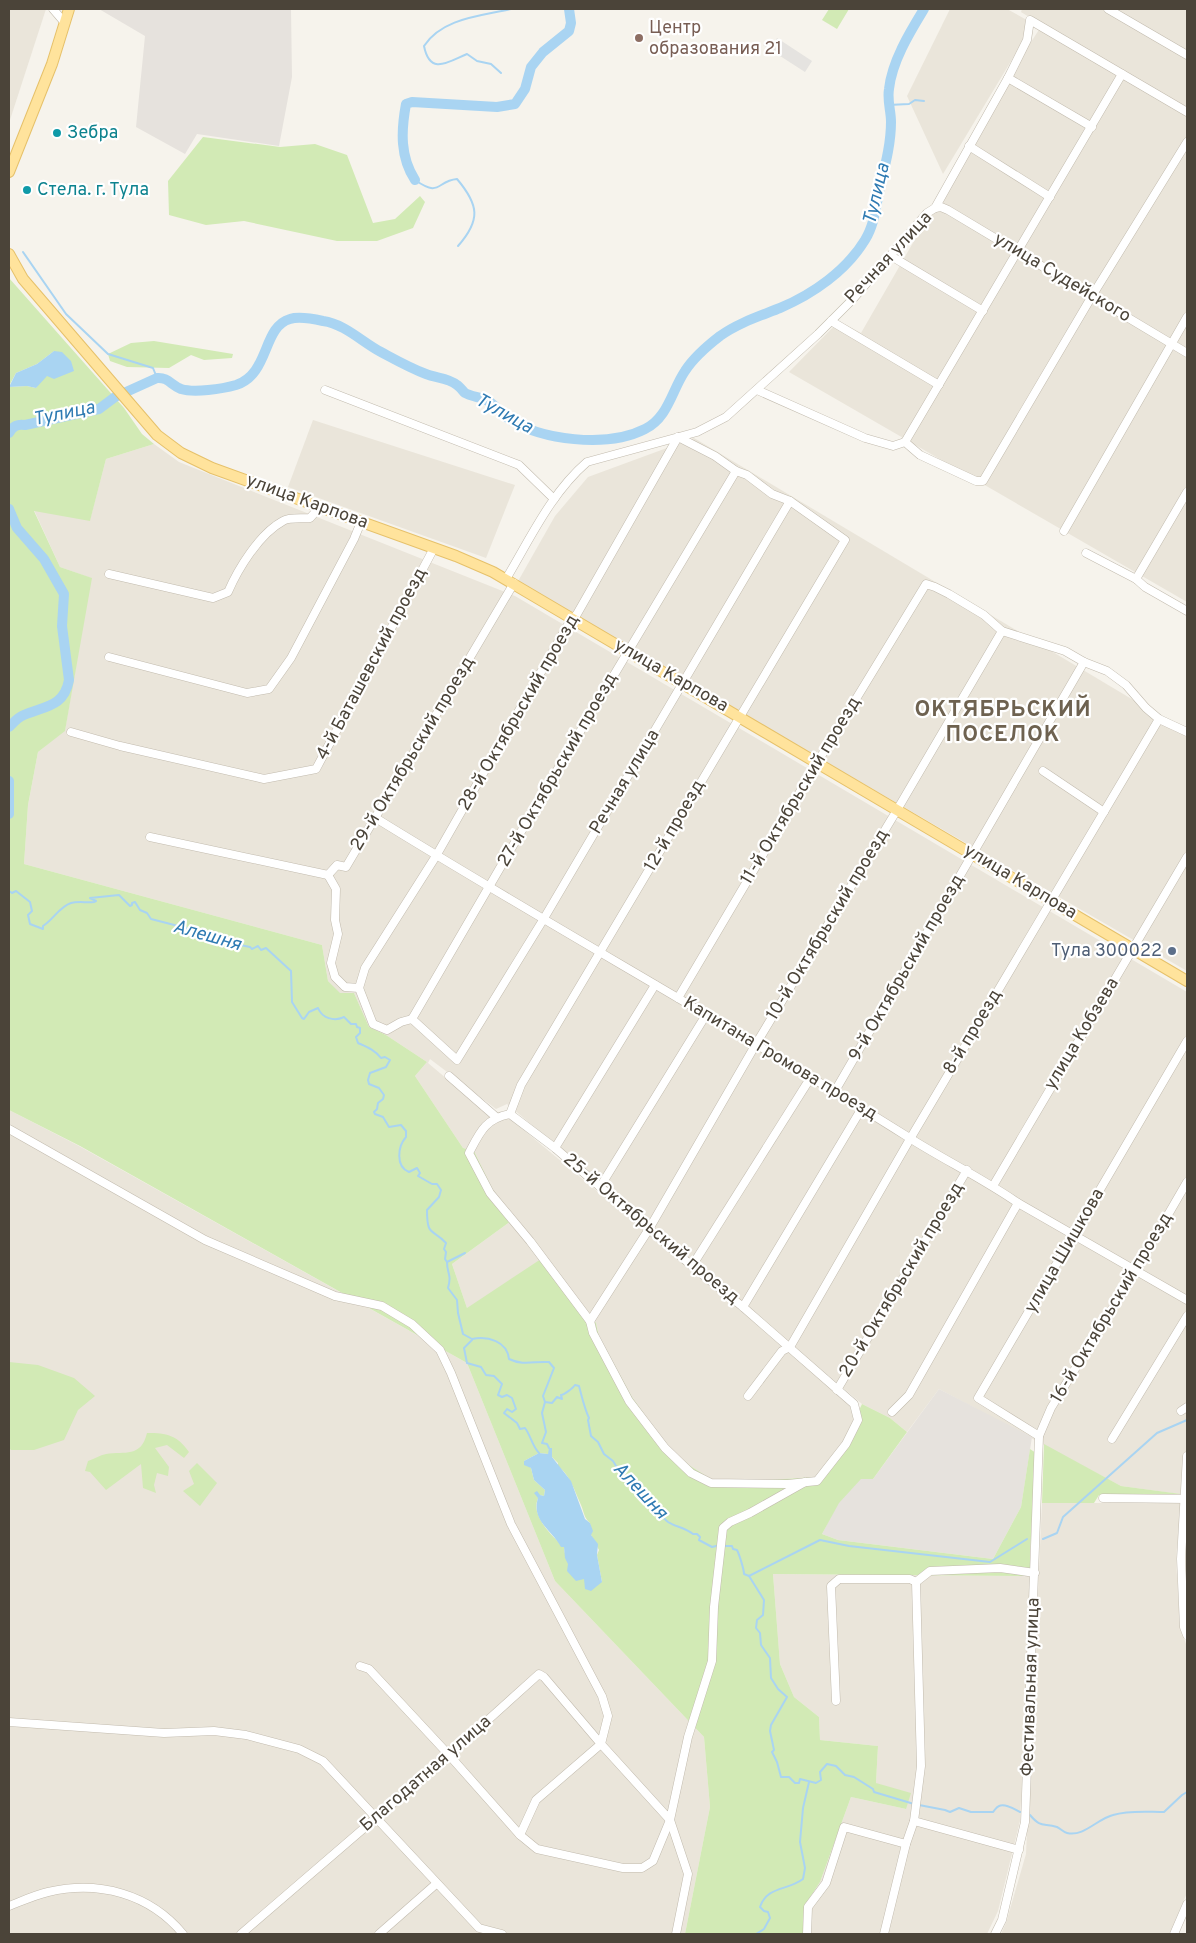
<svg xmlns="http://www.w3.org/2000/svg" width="1196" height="1943" viewBox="0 0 1196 1943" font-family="Overpass,sans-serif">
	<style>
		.residential { fill: #eae5da }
		.industrial { fill: #e6e2dd }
		.green { fill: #d2eab5; fill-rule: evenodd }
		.parking { fill: #e5e3e0 }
		.water { fill: #a9d4f2 }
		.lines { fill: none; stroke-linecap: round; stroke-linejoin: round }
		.stream { stroke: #a9d4f2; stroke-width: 2 }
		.river { stroke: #a9d4f2; stroke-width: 10 }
		.minor-casing { stroke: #c2bbae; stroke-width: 9 }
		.major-casing { stroke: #e6c16a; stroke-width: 12 }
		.minor { stroke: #fff; stroke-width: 8 }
		.major { stroke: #ffe39c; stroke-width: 10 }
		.education-dot { fill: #8d6e63; stroke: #fff; stroke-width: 2 }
		.culture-dot { fill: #0f9aa8; stroke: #fff; stroke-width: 2 }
		.service-dot { fill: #5c6f8a; stroke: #fff; stroke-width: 2 }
		.labels { text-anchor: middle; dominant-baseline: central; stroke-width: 4.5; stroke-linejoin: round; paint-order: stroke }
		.education-label { font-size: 18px; fill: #785e54; stroke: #fff; text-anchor: start }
		.culture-label { font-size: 18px; fill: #0d838f; stroke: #fff; text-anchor: start }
		.street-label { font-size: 18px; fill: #4b4439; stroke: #fff }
		.service-label { font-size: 18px; fill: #4e5e75; stroke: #fff; text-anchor: end }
		.water-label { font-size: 19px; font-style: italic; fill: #2e7ab2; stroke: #fff }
		.district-label { font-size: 22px; font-weight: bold; letter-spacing: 1px; fill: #6e6250; stroke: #fff }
	</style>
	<rect width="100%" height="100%" fill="#f6f3ec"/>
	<g class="residential">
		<polygon points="9,9 46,9 9,123"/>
		<polygon points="950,9 1007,9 1025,19 1028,33 943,174 907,96"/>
		<polygon points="1022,9 1187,9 1187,602 789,372 839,321 861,333 1008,78 1042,25 1021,12"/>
		<polygon points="313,420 515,485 486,558 288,487"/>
		<polygon points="694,438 1187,732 1187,971 517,583 555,516 588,477"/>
		<polygon points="154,444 179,462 515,596 1187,992 1187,1495 1121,1486 939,1389 907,1432 890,1418 862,1404 507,1104 496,1109 430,1059 428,1063 497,1121 508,1117 852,1403 854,1420 844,1442 815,1477 768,1480 711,1479 689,1465 668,1447 632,1397 599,1335 596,1323 467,1308 452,1264 515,1218 493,1190 474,1151 463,1148 415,1076 427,1062 386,1035 369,1027 354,993 339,993 328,981 322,945 24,864 28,805 38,752 65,730 91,578 60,567 34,510 90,520 106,459"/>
		<polygon points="9,1110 79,1146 467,1363 555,1581 704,1737 710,1807 685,1934 9,1934"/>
		<polygon points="1042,1503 1181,1503 1176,1559 1180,1626 1187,1647 1187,1893 1169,1934 1001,1934 1006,1923 1026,1854"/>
		<polygon points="773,1574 1032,1576 1020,1821 998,1911 987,1934 803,1934 805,1905 820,1882 851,1797 906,1809 876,1783 878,1746 820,1740 819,1717 794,1697 780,1664"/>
	</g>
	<g class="industrial">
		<polygon points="99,9 291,9 292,77 279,146 197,134 185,154 136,127 145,36"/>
		<polygon points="939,1389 1032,1437 1021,1507 993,1559 838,1540 822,1534 838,1503 861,1478 873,1479"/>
	</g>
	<g class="green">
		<polygon points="829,9 849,9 837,29 822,20"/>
		<polygon points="203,137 280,147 315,144 347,155 373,223 395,219 420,196 425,202 413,228 377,241 337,241 244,221 206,225 169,215 168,181"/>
		<path d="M9,278l115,130 18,26 12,10 -48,15 -16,62 -56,-10 26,56 32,11 -27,153 -27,21 -10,53 -4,59 298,81 6,36 12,12h14l15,34 17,8 41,27 -12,14 48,72 11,3 19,39 22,28 -63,46 15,44 77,-51 52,66 3,13 33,61 36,50 21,18 22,14 57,1 47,-3 29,-35 18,-38 28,14 17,14 -34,47h-12l-22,24 -17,31 16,6 155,19 28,-52 9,-58 6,4 -6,100 2,23 -259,-2 7,90 14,33 25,20 1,23 58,6 -2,37 35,10 -5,16 -55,-12 -31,85 -15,23 -2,29h-118l25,-127 -6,-70 -149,-156 -88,-218 -387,-217 -71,-36v-723l18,-1 9,2 18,-37 -17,13 -21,9 -7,13zM552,1448v9l6,6v3c12,9 17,26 23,39 3,7 3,13 9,18l1,12 8,15 -2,5 5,27c-21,-4 -36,-11 -38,-35 -12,-11 -37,-34 -24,-52l4,1 1,-6 -11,-10 -3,-12 -7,-7 15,-8 9,1z"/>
		<polygon points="154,341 233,354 232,358 204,360 191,355 169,368 127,367 110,361 108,354 131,343"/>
		<polygon points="9,1362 38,1365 74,1378 95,1396 78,1410 64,1440 34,1450 11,1450 9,1448"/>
		<path d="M147,1433c20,0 30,2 42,19l-5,6 -17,-13 -12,3 14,19 -1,9 -11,-3 -3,12 2,8 -13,-5 -2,-24 -35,26 -16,-18 -5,-1 3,-10c6,-2 12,-6 18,-7 19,-3 35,4 41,-21z"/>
		<polygon points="1044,1444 1121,1486 1181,1494 1099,1495 1094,1503 1042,1503"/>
		<polygon points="197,1463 217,1483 200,1506 183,1491 194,1484 189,1471"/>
	</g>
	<polygon class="parking" points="777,38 812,61 805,72 763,45 765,42 772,46"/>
	<g class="water">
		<polygon points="54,351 62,352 71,361 74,371 54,379 47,376 36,388 27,386 9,387 16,373 37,364"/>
		<path d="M549,1448h3v9l19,24 14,38 5,4 3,8 -2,4 7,9 -1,11 5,27 -11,9 -6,-2 -1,-10 -8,2 -9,-10 1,-7 -3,-6 -1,-11h-3c-9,-17 -30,-26 -23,-49l-4,-5 3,-2 3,4 4,1 1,-6 -11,-10 -3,-12 -7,-3v-4l15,-8 9,1z"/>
	</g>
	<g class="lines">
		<g class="stream">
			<path d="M501,73l-10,-9 -14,-3 -10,-7c-19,8 -37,22 -43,-8 18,-28 57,-30 87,-37"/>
			<polyline points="888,105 909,104 915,100 924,101"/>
			<path d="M415,180c26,18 21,1 42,-1 22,26 24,41 1,67"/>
			<polyline points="23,252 66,314 108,354 153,368 157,378"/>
			<path d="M9,891l3,2 4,-2 14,11 2,9 -4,4 2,9 13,5v-3c11,-7 16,-19 28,-23 7,-2 16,0 23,-1l2,-1 -6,-3 29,-3 11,11 2,-1v-2l3,-1 5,8 7,3 4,6 35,9 26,11 6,-1 7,1 12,8 3,-2 10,2 2,2 6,-3 3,4 5,-2 25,23 1,31 10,16 2,1 5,-7 9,-4c4,10 16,14 26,9l7,7h5l1,3 3,1v5l-4,4 2,6c9,4 17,7 23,15l4,-1 5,3 -4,7 -16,6 -2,7 1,4 10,4 5,7 -1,4 -5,4 -1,6 -3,3 1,2 8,3 6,10 12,-2 5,6v6c-8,9 -11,29 3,35l8,-4 3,5 -2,3 14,8h5l4,6 -2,7 -12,13c0,27 5,18 19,33l-2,6 2,3 -1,7 2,3c0,12 5,12 1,26l9,12 1,13 5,21 9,5c16,-3 35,2 37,20 14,7 26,2 40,3l5,6 -11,28 2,6 7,1 5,-6 5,2 -1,-4c3,0 12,-7 14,-10l4,1c3,11 5,21 10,32l-1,2 3,16 7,6 6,12 9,7 8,13 15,7 11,22c9,2 13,13 21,19 8,5 18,6 25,12h4l3,3 -1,3 13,7 4,-1"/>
			<polyline points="447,1262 465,1253"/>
			<path d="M472,1340l-8,8 3,15 14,4 5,8 8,1 8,8 -4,11 4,2 5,-2 5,3 4,11 -4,3 -5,-3 -3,4 13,10 3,6 5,-1c6,8 7,18 14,25"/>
			<polyline points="545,1402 542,1413 546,1432 542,1443 547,1444 549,1448"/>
			<polyline points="1043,1539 1057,1533 1063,1517 1157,1433 1187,1420"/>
			<path d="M724,1546h8l1,3 4,1c2,4 7,19 7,24l5,2 15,24 -1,15 -6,5 -1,8 4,5 1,12 9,13 1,20 7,11 9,8 -16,28 -1,6 4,19 -2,2 5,10 4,15h8l6,6h4l1,-4 16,4 5,-3 -1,-8 7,-8 9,2 9,9 9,2 19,12 1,3 40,12"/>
			<polyline points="749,1576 820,1540 849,1546 990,1562 1027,1539"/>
			<path d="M919,1805l26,5 5,2 9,-4 12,4h22c2,-2 3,-5 6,-6 6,-3 15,3 21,6"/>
			<path d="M1030,1815c11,13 12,8 27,12 4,2 6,5 10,6 17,4 30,-14 46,-18 16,-5 35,-3 51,-3l18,-17 5,-3"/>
			<path d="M756,1934l8,-5 6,-11 -2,-6 -4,-1 -4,-4c7,-21 27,-16 43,-28l2,-11 -5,-26 3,-34 6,-26"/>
		</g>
		<g class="river">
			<path d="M415,180c-15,-23 -14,-49 -9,-76l6,-2 85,5 18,-3 10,-15 6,-22 12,-15 26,-21 2,-8 -2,-14"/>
			<path d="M9,433c4,-7 8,-9 16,-8l74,-16 16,-12 42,-19c11,-1 14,7 24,11 13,4 41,0 55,-4 34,-11 26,-58 54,-66 9,-3 24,0 33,2 22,3 39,21 58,31 15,8 29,16 45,22 10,4 23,4 31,11 2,1 6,6 8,8 7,4 17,4 25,9 7,5 10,11 16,15 34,24 102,31 139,12 23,-11 27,-39 40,-58 9,-14 22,-25 35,-35 18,-13 40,-20 60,-28 33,-14 66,-37 85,-68 10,-16 11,-35 15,-53 5,-21 11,-43 11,-65 0,-12 -4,-21 -2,-33 3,-28 21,-57 35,-80"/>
			<path d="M9,509l8,19 27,31 20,35 -2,32 7,54c-5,27 -24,26 -45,35 -6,2 -11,8 -15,12"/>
			<polyline points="9,781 9,814"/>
		</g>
		<g class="minor-casing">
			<g id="minor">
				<polyline points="53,9 65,23"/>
				<polyline points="1108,9 1187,55"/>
				<polyline points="1008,78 1092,127"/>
				<polyline points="969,146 1050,197"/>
				<polyline points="935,208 941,207 948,210 1187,353"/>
				<polyline points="891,256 983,311"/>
				<polyline points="831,321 939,385"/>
				<polyline points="325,390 519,465 554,499"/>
				<polyline points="757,390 865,438 893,446 905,442 920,455 976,481 983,481 1092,296 1187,142"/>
				<polyline points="905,442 1122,74"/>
				<polyline points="1064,531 1187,317"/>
				<polyline points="1086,553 1136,579 1145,587 1187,611"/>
				<path d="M109,574l104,24 15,-6c10,-23 31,-58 55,-71 6,-4 19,-2 27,-3l10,-11"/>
				<path d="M506,579c24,-40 45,-86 81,-117l110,-30 29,-15 92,-83 35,-35 74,-86 8,-5 73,-130 19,-38 3,-20 157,92"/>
				<polyline points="1136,579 1187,492"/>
				<polyline points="109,657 247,693 269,689 291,658 354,539 361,522"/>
				<polyline points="71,732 120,746 264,779 316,769 434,548"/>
				<polyline points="1043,771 1104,812"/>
				<path d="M374,817c176,109 358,209 534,320 36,23 74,41 110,66l169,97"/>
				<polyline points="150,837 328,875"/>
				<polyline points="328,875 337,865 346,867 514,583"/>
				<polyline points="328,875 336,889 335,920 338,934 331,963 335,977 345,987 359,988"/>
				<polyline points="359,988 365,968 436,856 569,623 577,614 678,437"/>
				<polyline points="359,988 373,1024 387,1030 401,1022 412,1019"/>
				<polyline points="678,998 817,763 926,584 935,587 949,594 984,615 1002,631 1065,651 1084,662 1107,671 1126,685 1146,708 1159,719 1187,732"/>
				<polyline points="412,1019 457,1060 543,920 790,501"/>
				<polyline points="412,1019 550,782 736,471"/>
				<polyline points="449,1076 496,1117"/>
				<polyline points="835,1091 1084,662"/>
				<path d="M510,1114l45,34 137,118 51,41 111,97 4,16 -12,24 -29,37 -29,3 -77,-1 -20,-10 -26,-25 -36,-47 -36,-68 -3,-12 -60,-80 -40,-48 -21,-40c11,-21 16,-34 41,-39z"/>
				<polyline points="510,1114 521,1085 845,540 790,501 772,494 747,475 736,471 715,456 678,437"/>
				<polyline points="9,1129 205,1240 335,1296 382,1306 412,1324 440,1350 451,1373 511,1524 602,1696 608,1716 601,1744 670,1820 688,1737 712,1661 714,1607 723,1528 730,1522 750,1513 805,1482"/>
				<polyline points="555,1148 655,985"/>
				<polyline points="993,1186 1187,857"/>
				<polyline points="600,1187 706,1015"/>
				<polyline points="692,1266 811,1077"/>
				<polyline points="743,1307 862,1108"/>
				<polyline points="590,1321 649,1229 756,1044 897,810 1002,631"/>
				<polyline points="837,1390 967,1170"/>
				<polyline points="748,1396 782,1351 790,1347 910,1139 1159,719"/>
				<polyline points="1181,1411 1187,1407"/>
				<polyline points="892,1412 909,1395 1018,1203"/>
				<polyline points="1039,1436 978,1398 1187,1041"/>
				<polyline points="1112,1439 1187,1316"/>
				<polyline points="1187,1456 1181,1559 1184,1627 1187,1635"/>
				<polyline points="1103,1498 1187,1499"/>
				<polyline points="916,1582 930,1571 1000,1568 1035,1573"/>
				<polyline points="836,1701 831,1586 839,1579 910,1579 916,1582"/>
				<polyline points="9,1722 164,1733 214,1731 246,1735 299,1749 323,1761 479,1928 502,1934"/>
				<polyline points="670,1820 688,1874 676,1934"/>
				<polyline points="914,1821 1019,1850"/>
				<polyline points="520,1835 537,1849 623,1868 642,1868 653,1861 670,1820"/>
				<path d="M9,1906c13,-5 26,-11 39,-14 51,-12 102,2 135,42"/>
				<polyline points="241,1934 449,1755 539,1674 544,1677 601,1744 536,1800 520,1835 449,1755 369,1669 360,1666"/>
				<polyline points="379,1934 436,1884"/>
				<polyline points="807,1934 808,1907 826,1883 844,1827 906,1844"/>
				<polyline points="884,1934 906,1844 914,1821 921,1766 916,1582"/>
				<polyline points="995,1934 1002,1920 1025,1822 1039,1436 1051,1408 1136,1270 1187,1182"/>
				<polyline points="1174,1934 1187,1904"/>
			</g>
		</g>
		<g class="major-casing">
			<g id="major">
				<polyline points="9,172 52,64 69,9"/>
				<polyline points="9,254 23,279 157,435 181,453 212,468 456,556 493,572 1187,981"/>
			</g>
		</g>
		<use href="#minor" class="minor"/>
		<use href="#major" class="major"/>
	</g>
	<circle class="education-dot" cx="639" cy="38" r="5"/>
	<g class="culture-dot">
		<circle cx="57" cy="133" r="5"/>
		<circle cx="27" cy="190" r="5"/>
	</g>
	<circle class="service-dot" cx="1172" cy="951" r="5"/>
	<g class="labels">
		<g class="education-label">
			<text x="649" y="28">Центр<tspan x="649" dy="21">образования 21</tspan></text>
		</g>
		<g class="culture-label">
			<text x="67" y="133">Зебра</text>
			<text x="37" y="190">Стела. г. Тула</text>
		</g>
		<g class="street-label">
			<text transform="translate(889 258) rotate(-47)">Речная улица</text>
			<text transform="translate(1062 278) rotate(31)">улица Судейского</text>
			<text transform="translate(307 502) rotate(20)">улица Карпова</text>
			<text transform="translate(372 664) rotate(-62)">4-й Баташевский проезд</text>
			<text transform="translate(671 676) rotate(30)">улица Карпова</text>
			<text transform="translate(519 713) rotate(-60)">28-й Октябрьский проезд</text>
			<text transform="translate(413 754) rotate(-59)">29-й Октябрьский проезд</text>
			<text transform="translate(558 770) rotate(-60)">27-й Октябрьский проезд</text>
			<text transform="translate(625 782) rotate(-59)">Речная улица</text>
			<text transform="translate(801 791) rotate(-59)">11-й Октябрьский проезд</text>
			<text transform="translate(675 826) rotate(-60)">12-й проезд</text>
			<text transform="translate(1020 882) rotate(31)">улица Карпова</text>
			<text transform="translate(828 925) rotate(-59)">10-й Октябрьский проезд</text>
			<text transform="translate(907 968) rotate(-60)">9-й Октябрьский проезд</text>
			<text transform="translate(973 1032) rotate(-59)">8-й проезд</text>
			<text transform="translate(1082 1034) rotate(-59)">улица Кобзева</text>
			<text transform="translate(780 1059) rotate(31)">Капитана Громова проезд</text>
			<text transform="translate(651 1229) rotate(40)">25-й Октябрьский проезд</text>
			<text transform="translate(1065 1251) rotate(-60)">улица Шишкова</text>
			<text transform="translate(902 1280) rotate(-59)">20-й Октябрьский проезд</text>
			<text transform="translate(1112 1308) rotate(-59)">16-й Октябрьский проезд</text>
			<text transform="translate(1031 1687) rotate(-88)">Фестивальная улица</text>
			<text transform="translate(426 1774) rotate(-41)">Благодатная улица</text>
		</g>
		<g class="service-label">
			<text x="1162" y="951">Тула 300022</text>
		</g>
		<g class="water-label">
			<text transform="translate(877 194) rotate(-77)">Тулица</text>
			<text transform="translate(64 414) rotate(-12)">Тулица</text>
			<text transform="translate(504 414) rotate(29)">Тулица</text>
			<text transform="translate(207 936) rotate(16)">Алешня</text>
			<text transform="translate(640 1491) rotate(47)">Алешня</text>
		</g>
		<g class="district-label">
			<text x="1003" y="710">ОКТЯБРЬСКИЙ<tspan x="1003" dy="25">ПОСЕЛОК</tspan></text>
		</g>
	</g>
	<rect width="1196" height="1943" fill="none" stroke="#4b4439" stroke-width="20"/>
</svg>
